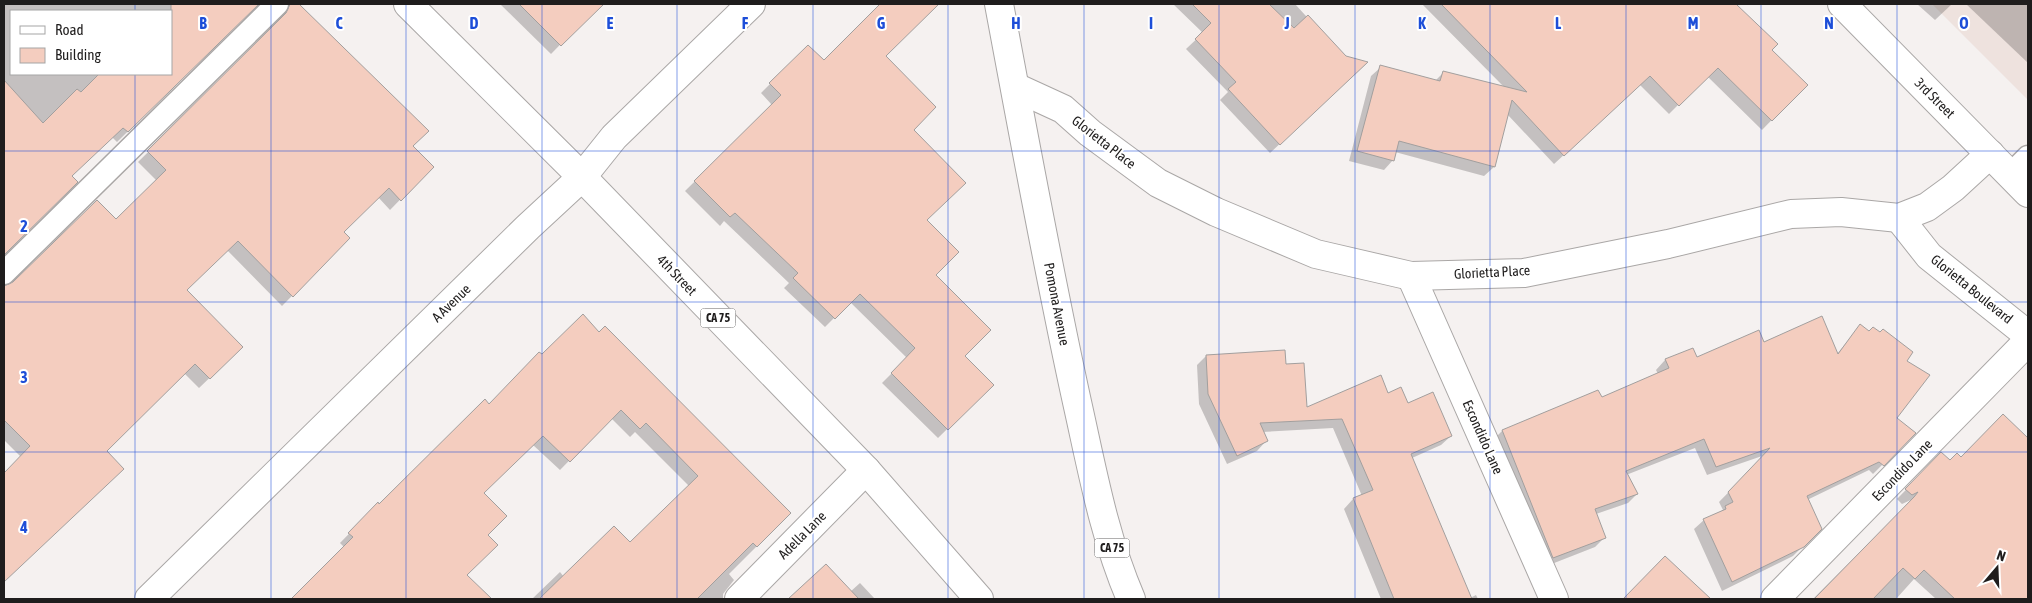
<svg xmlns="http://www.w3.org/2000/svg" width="2032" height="603" viewBox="0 0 2032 603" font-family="'Asap Condensed',sans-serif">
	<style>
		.built { fill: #eee2de }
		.shadow { fill: #0003; fill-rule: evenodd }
		.building { fill: #f4cdbf; stroke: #a29f9e }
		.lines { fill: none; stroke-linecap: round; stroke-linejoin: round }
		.lane-casing { stroke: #aaa7a6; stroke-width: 25 }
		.street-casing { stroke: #aaa7a6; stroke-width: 30 }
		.secondary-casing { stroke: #aaa7a6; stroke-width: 30 }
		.highway-casing { stroke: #aaa7a6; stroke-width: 30 }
		.lane { stroke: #fff; stroke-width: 22 }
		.street { stroke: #fff; stroke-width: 28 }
		.secondary { stroke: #fff; stroke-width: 28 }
		.highway { stroke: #fff; stroke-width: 28 }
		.grid { fill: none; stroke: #1d4ed8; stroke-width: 1; stroke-opacity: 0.55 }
		.labels { text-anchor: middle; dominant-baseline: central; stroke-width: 4; stroke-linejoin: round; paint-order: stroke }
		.shield { fill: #fff; stroke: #626161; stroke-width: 1 }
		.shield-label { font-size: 12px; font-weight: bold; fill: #1f1d1d }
		.street-label { font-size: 14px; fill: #1f1d1d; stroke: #fff }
		.grid-label { font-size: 16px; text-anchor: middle; font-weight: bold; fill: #1d4ed8; stroke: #fff; stroke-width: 4; stroke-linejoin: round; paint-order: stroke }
	</style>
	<rect width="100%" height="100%" fill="#f5f1f0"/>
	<polygon class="built" points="1932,4 2028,4 2028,100"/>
	<g class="shadow">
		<path d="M4,4h254l-141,138 -5,-5 -42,39 6,6 -72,71zM11,11h160v63h-160z"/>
		<polygon points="274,4 296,4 427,131 412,147 432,167 390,210 378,197 342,232 349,238 282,306 227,250 186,290 242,347 199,388 184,373 105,451 112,479 4,581 4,475 21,457 4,440 4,286 14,283 116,221 157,181 138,162 277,25 280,12"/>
		<polygon points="500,4 600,4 551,54"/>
		<polygon points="881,4 908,4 923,18 884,56 912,130 935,275 963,356 992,385 938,438 882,383 907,358 850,302 825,327 784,288 789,283 724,221 720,226 685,191 772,105 761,93 808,46 824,61"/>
		<polygon points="1173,4 1295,4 1357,72 1270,153 1220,100 1228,92 1186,49 1203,33"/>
		<polygon points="1422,4 1734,4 1776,44 1770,50 1806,85 1762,130 1707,76 1669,114 1640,85 1554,164 1507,114 1494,167 1484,176 1395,152 1393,160 1384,170 1349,161 1371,76 1381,67 1435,81 1443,73 1505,88"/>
		<polygon points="1917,4 1952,4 1935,20"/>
		<polygon points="1966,4 2028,4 2028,63"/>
		<polygon points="1860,326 1905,361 1895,418 1914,433 1873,474 1869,470 1807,500 1820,529 1793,556 1722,591 1694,529 1704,520 1723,510 1719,502 1765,455 1707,475 1695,448 1626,475 1637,494 1628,503 1596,514 1604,538 1595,547 1544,567 1493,440 1502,431 1598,392 1601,398 1658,374 1656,370 1665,360 1693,349 1697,358 1763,344 1837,354"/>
		<polygon points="599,333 790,513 729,574 734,580 723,594 723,599 532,599 560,572 564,577 630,544 689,486 635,432 630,437 611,418 560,470 533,445 483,493 486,535 466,575 469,578 448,599 292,599 344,547 340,543 378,504 379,506 542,356"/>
		<polygon points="1206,356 1285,366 1306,409 1388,395 1407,405 1451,436 1441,445 1412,458 1470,598 1476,595 1478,599 1381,599 1344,509 1353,499 1362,496 1333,428 1262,432 1266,441 1257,451 1227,464 1199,404 1197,365"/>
		<polygon points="2003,416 2028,439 2028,599 1936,599 1914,579 1896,599 1813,599 1913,499 1902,504 1897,499 1941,454 1950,461 1961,459"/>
		<polygon points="1665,558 1709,599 1624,599"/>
		<polygon points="825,566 850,592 860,583 875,599 790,599"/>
	</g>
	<g class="building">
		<polygon points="171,4 259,4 128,132 123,128 72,176 78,182 4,255 4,80 43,123 77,89 81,92 99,74 171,74"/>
		<polygon points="290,4 299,4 429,131 413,146 434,167 401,201 389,188 344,232 350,238 293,297 238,241 187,290 243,347 210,379 195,364 107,451 124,469 4,582 4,473 30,446 4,420 4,286 13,282 97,200 116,219 166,170 147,151 286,13"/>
		<polygon points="519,4 604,4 561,46"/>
		<polygon points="880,4 939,4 886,56 936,107 914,130 966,183 927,220 959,252 936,275 991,330 965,356 994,385 948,430 891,373 915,348 860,294 835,319 793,278 798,273 735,213 730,217 694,181 781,95 769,83 808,45 824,60"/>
		<polygon points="1192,4 1269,4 1294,28 1308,15 1346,56 1368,62 1280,145 1228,89 1236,82 1195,39 1211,23"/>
		<polygon points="1441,4 1736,4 1778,44 1772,50 1808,85 1772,121 1718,68 1679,106 1650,76 1564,156 1512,100 1495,167 1399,141 1394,161 1357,151 1380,65 1440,81 1443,71 1527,92"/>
		<polygon points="583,314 599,332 605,326 791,513 757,547 753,543 697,599 539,599 614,526 630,542 698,476 646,423 640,429 621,410 570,462 543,436 484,493 507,516 488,535 498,545 467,575 492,599 291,599 353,537 348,533 378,502 379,504 485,399 489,404 539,352 542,354"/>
		<polygon points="1822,316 1838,354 1860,324 1869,331 1873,327 1880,332 1883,329 1913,352 1907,361 1930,375 1897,418 1916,433 1884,466 1879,462 1807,496 1822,529 1804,547 1732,582 1703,519 1726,509 1725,506 1733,502 1728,492 1770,448 1716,467 1704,439 1626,471 1638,494 1595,509 1606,538 1553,558 1502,430 1598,390 1602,397 1669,368 1665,359 1693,348 1697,357 1759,330 1764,342"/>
		<polygon points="1285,350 1286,364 1304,363 1307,407 1381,375 1388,393 1401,387 1408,403 1433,392 1452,436 1411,454 1472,599 1394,599 1353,498 1373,490 1342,419 1260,423 1268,441 1237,456 1208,394 1206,355"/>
		<polygon points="2003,414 2028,438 2028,599 1955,599 1924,570 1915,579 1903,568 1873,599 1814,599 1914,497 1918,492 1912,495 1905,489 1941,452 1950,460 1957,453 1961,457"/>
		<polygon points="1665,556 1711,599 1623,599"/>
		<polygon points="826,564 859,599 788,599"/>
	</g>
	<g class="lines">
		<g class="lane-casing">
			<g id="lane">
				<polyline points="2010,175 2028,157"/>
				<polyline points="4,273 277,4"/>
			</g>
		</g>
		<g class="street-casing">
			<g id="street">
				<polyline points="1015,87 1063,109 1090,133 1158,183 1216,212 1316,254 1411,276 1524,273 1668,244 1791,214 1841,212 1899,218 1927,207 1953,188 1990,154"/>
				<polyline points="1899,218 1929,256 2028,335"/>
				<polyline points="1411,276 1554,599"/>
				<polyline points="149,599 528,227 582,177 614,137 751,4"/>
				<polyline points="739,599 866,470"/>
				<polyline points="1775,599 2028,341"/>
			</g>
		</g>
		<g class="secondary-casing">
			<polyline id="secondary" points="1842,4 2028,193"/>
		</g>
		<g class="highway-casing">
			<g id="highway">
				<polyline points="408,4 582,177 866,470 979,599"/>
				<path d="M999,4c25,133 49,266 78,398 15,67 27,135 54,197"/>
			</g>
		</g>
		<use href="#lane" class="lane"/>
		<use href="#street" class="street"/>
		<use href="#secondary" class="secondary"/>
		<use href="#highway" class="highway"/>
	</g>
	<path class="grid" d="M135,4v7M271,4v595M406,4v595M542,4v595M677,4v595M813,4v595M948,4v595M1084,4v595M1219,4v595M1355,4v595M1490,4v595M1626,4v595M1761,4v595M1897,4v595M135,74v525M4,151h2024M4,302h2024M4,452h2024"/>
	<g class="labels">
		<g class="shield">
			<rect x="700.5" y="308.5" width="35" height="19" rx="4"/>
			<rect x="1094.5" y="538.5" width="35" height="19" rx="4"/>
		</g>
		<g class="shield-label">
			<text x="718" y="318">CA 75</text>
			<text x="1112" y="548">CA 75</text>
		</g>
		<g class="street-label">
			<text transform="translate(1935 98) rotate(45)">3rd Street</text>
			<text transform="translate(1104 142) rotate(38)">Glorietta Place</text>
			<text transform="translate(1492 272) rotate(-3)">Glorietta Place</text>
			<text transform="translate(677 275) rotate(46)">4th Street</text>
			<text transform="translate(1972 289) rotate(39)">Glorietta Boulevard</text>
			<text transform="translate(451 303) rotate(-44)">A Avenue</text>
			<text transform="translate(1057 304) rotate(79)">Pomona Avenue</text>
			<text transform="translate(1483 437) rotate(66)">Escondido Lane</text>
			<text transform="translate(1902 470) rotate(-46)">Escondido Lane</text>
			<text transform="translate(802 535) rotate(-45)">Adella Lane</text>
		</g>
	</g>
	<g class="grid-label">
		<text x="203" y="29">B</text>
		<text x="339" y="29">C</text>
		<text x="474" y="29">D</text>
		<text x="610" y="29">E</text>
		<text x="745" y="29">F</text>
		<text x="881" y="29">G</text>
		<text x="1016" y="29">H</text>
		<text x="1151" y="29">I</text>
		<text x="1287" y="29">J</text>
		<text x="1422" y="29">K</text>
		<text x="1558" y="29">L</text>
		<text x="1693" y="29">M</text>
		<text x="1829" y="29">N</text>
		<text x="1964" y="29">O</text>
		<text x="24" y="232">2</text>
		<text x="24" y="383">3</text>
		<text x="24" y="533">4</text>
	</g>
	<rect width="2032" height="603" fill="none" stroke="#1f1d1d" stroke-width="10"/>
	<rect x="10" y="10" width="162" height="65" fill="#ffffff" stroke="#a5a5a5"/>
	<rect x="20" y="26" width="25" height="8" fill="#ffffff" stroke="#a5a5a5"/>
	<text x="55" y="35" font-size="15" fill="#1f1d1d">Road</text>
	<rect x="20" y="48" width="25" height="15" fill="#f4cdbf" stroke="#a5a5a5"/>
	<text x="55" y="60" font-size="15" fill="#1f1d1d">Building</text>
	<g transform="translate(1997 568) rotate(19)" stroke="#ffffff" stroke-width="4" paint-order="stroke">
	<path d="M0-4L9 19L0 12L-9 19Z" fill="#1f1d1d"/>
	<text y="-8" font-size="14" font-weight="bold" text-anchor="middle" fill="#1f1d1d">N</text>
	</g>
</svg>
